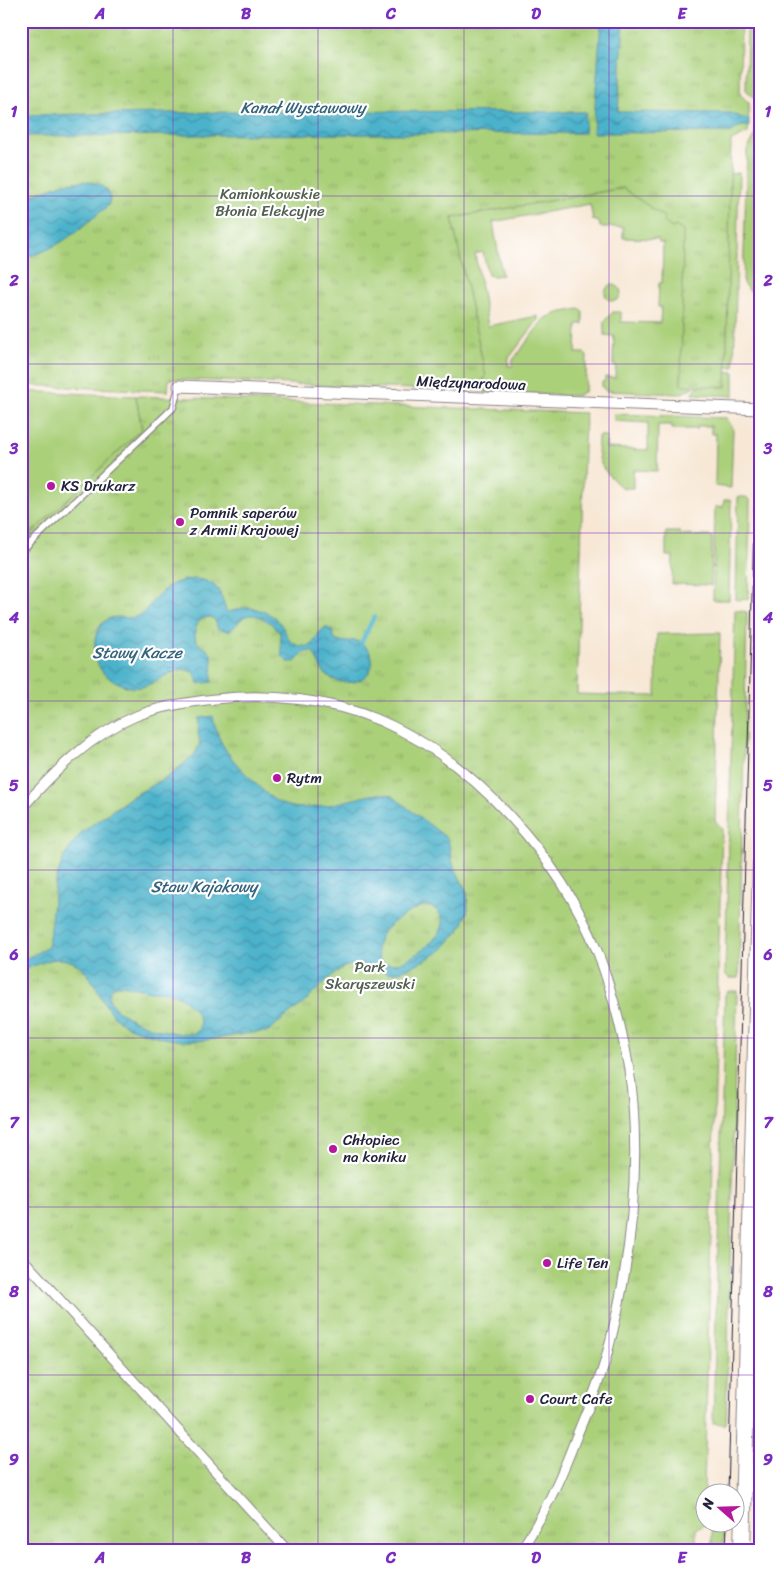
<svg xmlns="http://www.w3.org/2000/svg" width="782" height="1571" viewBox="0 0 782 1571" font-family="Sriracha,sans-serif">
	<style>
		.green { fill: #abd07a; stroke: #66795a }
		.park { fill: url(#park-tufts); stroke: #66795a }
		.water { fill: url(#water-waves); stroke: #376a83; fill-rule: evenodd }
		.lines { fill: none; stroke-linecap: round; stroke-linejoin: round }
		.stream { stroke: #4cb2cb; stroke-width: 4.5 }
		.service-casing { stroke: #8c8488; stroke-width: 8 }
		.pedestrian-casing { stroke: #8c8488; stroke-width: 11 }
		.minor-casing { stroke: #8c8488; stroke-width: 13 }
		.tertiary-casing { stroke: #8c8488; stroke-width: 16 }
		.secondary-casing { stroke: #8c8488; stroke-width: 18 }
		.service { stroke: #fff; stroke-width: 5.5 }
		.pedestrian { stroke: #fff; stroke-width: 9 }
		.minor { stroke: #fff; stroke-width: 11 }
		.tertiary { stroke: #fff; stroke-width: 14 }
		.secondary { stroke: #fff; stroke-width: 16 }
		.tram { stroke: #22223b; stroke-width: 1 }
		.grid { fill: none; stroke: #7b2cbf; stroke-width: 1; stroke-opacity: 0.55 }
		.poi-dot { fill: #b5179e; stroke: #fff; stroke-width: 2 }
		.labels { text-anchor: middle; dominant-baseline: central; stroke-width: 4.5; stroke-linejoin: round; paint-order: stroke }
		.park-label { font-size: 15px; fill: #525f51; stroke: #fff }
		.street-label { font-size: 15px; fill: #22223b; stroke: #fff }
		.poi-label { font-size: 15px; fill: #22223b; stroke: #fff; text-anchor: start }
		.water-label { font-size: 16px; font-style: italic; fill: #35637c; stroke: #fff }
		.neatline { fill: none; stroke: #7b2cbf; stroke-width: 2 }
		.grid-label { font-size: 16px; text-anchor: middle; font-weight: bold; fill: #7b2cbf }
	</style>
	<defs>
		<pattern id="park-tufts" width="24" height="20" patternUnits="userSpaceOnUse" patternTransform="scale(1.25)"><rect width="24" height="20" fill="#abd07a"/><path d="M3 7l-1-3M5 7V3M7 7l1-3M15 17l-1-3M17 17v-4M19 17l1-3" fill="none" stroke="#93b26a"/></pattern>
		<pattern id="water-waves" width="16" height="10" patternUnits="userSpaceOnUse" patternTransform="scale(1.25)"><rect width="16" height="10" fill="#4cb2cb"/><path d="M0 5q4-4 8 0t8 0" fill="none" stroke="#3f90a6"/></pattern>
	</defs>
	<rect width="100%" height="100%" fill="#fff"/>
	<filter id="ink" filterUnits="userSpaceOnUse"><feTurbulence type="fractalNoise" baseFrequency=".02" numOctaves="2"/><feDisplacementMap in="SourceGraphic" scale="10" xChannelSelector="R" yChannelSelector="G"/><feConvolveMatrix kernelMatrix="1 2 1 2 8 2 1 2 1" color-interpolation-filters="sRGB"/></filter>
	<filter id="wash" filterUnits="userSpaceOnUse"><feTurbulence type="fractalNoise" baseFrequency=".0096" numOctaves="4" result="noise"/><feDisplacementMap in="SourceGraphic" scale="20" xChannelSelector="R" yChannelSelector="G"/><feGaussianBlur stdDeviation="1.12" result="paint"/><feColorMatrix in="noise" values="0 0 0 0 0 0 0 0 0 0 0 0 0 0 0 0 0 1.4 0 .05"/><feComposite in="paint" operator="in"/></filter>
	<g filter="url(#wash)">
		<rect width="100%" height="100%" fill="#f7e7d4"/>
		<g class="green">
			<polygon points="747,21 761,21 761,129 757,270 755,270 754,291 750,291 743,284 747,150 755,136 756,99 746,90"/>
			<polygon points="739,173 734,367 708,367 720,175"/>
			<polygon points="682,179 697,379 693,387 680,394 606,391 602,387 602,382 605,381 605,377 615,378 616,366 613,365 614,336 604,335 604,321 613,312 621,312 621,322 660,323 661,307 658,307 659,283 662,283 663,243 659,243 658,239 623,238 623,227 600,227 599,222 593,220 590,204 493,222 502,275 493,276 488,275 483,252 475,254 488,326 538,316 538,320 509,358 508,366 512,366 513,360 544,319 558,313 579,309 583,311 583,324 577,324 576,353 584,353 587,356 585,391 577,396 487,392 449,216 452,218 574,196"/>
			<circle cx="613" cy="293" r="8"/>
			<polygon points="713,372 734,372 734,396 692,394 703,379"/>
			<polygon points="21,391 136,396 142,429 21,543"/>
			<path d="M614,414l113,4 6,10 -2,60 -16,-2 1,-52h-5v-8h-14v3h-25v-4h-14l-1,46 -24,-1v18h-11c-21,-20 -25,-23 -24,-52h9l-1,12 42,2v-27l-34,-2z"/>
			<polygon points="738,497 746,497 750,500 748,599 736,600"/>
			<polygon points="724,500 731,500 729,600 713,600 715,507 723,507"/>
			<polygon points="666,532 680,532 680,535 709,536 712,537 711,585 672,584 673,556 666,556"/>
			<polygon points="735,610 747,612 739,978 729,978 725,974"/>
			<polygon points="728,991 737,991 726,1424 713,1423 725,995"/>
			<polygon points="712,1524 719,1524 720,1526 724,1526 723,1550 712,1550"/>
		</g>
		<g class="park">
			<polygon points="21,21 741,21 740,94 749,103 748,133 731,141 726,387 681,385 683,231 676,226 672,228 664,222 664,217 623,188 452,218 486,377 484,378 487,392 169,379 168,391 21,385"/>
			<polygon points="136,396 585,413 577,694 656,696 657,634 720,633 715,821 722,828 703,1526 696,1529 696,1550 21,1550 21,543 142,429"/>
		</g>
		<g class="water">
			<polygon points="601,21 624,21 618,112 731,113 742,118 749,119 749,126 741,126 731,132 593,133"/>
			<polygon points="310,111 586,112 584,133 21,136 21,115"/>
			<path d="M85,181l13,3 9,6 3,9 -2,7c-26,20 -53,48 -87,51v-58l44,-16z"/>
			<path d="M194,579c22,1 27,12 32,32 7,2 11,-3 19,-3 8,-1 19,3 26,7 20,12 10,34 40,31l9,-14 5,-5 7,3 3,10c9,5 17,-3 26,3 28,19 0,53 -32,34 -10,-6 -10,-18 -17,-26l-7,1 -10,10h-7l-6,-6 -2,-23c-7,-9 -23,-23 -36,-16 -6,4 -9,11 -15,14l-11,-2 -3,-9 -5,-3 -9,2c-6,7 -9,17 -2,25 4,4 9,4 12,10 3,8 1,19 1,28l-14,2c-4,-31 -40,-2 -53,2 -6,2 -13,2 -19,0 -8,-3 -21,-9 -25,-16 -11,-17 -9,-51 15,-53 7,0 13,2 19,0 8,-2 13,-9 17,-15 11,-14 23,-22 42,-23z"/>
			<path d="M213,716c3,24 17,42 34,59 11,10 21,23 35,29 21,9 51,0 72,-5 13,-3 24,-7 37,-4l57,44 5,25 14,28 1,17 -5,15 -5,8 -16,18 -13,8 -29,14 -11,1 -26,-9 -12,1 -7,2 -16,12 -22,22 -39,31c-27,0 -53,10 -80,9 -13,0 -28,-4 -41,-8 -10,-3 -22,-7 -30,-15 -20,-18 -22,-56 -55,-59 -12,-1 -28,8 -40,11v-9l27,-14 7,-64 9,-26 11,-16 7,-9 49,-35 38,-21 26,-22 5,-10 -2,-11 1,-15zM423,906c7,0 13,2 17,8 14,17 -25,43 -39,48 -26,9 -29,-14 -17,-31 7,-9 29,-22 39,-25zM117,985c12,0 23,5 35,6 7,1 13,-1 20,2 12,4 39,27 23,40 -19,5 -82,-13 -86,-36 -1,-6 3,-10 8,-12z"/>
		</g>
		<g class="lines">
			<polyline class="stream" points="361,643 374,617"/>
		</g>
	</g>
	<g filter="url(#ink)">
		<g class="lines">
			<g class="service-casing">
				<polyline id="service" points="21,552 173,408 179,386"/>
			</g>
			<g class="pedestrian-casing">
				<g id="pedestrian">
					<path d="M21,809c32,-36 69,-74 115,-93 25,-10 52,-14 79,-17 55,-6 114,0 166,22 93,40 180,138 217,232 16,43 32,105 35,151 6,85 -5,173 -27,254 -7,26 -19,52 -29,77 -15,40 -32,79 -56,115"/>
					<polyline points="21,1257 287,1550"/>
				</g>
			</g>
			<g class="minor-casing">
				<polyline id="minor" points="179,386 761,409"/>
			</g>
			<g class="tertiary-casing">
				<polyline id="tertiary" points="744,1486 761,1482"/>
			</g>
			<g class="secondary-casing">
				<polyline id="secondary" points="742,1550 761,863"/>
			</g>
			<use href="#service" class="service"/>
			<use href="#pedestrian" class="pedestrian"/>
			<use href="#minor" class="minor"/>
			<use href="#tertiary" class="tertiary"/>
			<use href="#secondary" class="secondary"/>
			<g class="tram">
				<polyline points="728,1494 761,261"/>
				<polyline points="726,1550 727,1524"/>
				<polyline points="758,1550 761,1443"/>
			</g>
		</g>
	</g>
	<path class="grid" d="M173,21v1529M318,21v1529M464,21v1529M609,21v1529M21,196h740M21,364h740M21,533h740M21,701h740M21,870h740M21,1038h740M21,1207h740M21,1375h740"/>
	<g class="poi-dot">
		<circle cx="51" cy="486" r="5"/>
		<circle cx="180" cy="522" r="5"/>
		<circle cx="277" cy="778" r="5"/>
		<circle cx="333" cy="1149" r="5"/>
		<circle cx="547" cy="1263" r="5"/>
		<circle cx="530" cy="1399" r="5"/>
	</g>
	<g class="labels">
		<g class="park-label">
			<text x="270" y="194">Kamionkowskie<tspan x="270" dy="17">Błonia Elekcyjne</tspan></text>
			<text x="370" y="967">Park<tspan x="370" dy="17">Skaryszewski</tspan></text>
		</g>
		<g class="street-label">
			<text transform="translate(471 383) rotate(2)">Międzynarodowa</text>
		</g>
		<g class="poi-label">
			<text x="61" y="486">KS Drukarz</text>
			<text x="190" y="513">Pomnik saperów<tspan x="190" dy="17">z Armii Krajowej</tspan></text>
			<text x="287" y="778">Rytm</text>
			<text x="343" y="1140">Chłopiec<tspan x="343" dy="17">na koniku</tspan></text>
			<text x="557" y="1263">Life Ten</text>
			<text x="540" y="1399">Court Cafe</text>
		</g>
		<g class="water-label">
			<text x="303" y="107">Kanał Wystawowy</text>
			<text x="137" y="652">Stawy Kacze</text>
			<text x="204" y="886">Staw Kajakowy</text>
		</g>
	</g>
	<rect width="782" height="1571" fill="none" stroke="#fff" stroke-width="55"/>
	<g transform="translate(720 1508) rotate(290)"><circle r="24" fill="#ffffff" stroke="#a7a7b1"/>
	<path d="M0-4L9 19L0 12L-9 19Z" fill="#b5179e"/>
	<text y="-8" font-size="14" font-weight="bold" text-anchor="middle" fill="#22223b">N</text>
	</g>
	<rect x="28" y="28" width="726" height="1516" class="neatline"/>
	<g class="grid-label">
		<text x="100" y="19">A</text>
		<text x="246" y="19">B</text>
		<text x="391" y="19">C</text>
		<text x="536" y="19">D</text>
		<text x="682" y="19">E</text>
		<text x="14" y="117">1</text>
		<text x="768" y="117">1</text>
		<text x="14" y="286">2</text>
		<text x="768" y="286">2</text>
		<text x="14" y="454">3</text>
		<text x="768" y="454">3</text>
		<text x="14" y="623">4</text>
		<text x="768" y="623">4</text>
		<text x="14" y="791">5</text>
		<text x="768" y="791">5</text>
		<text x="14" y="960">6</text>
		<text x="768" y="960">6</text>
		<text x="14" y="1128">7</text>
		<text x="768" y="1128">7</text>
		<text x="14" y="1297">8</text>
		<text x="768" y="1297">8</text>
		<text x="14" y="1465">9</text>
		<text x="768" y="1465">9</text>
		<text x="100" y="1563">A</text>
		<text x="246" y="1563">B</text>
		<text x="391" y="1563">C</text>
		<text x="536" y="1563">D</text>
		<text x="682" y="1563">E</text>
	</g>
</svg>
